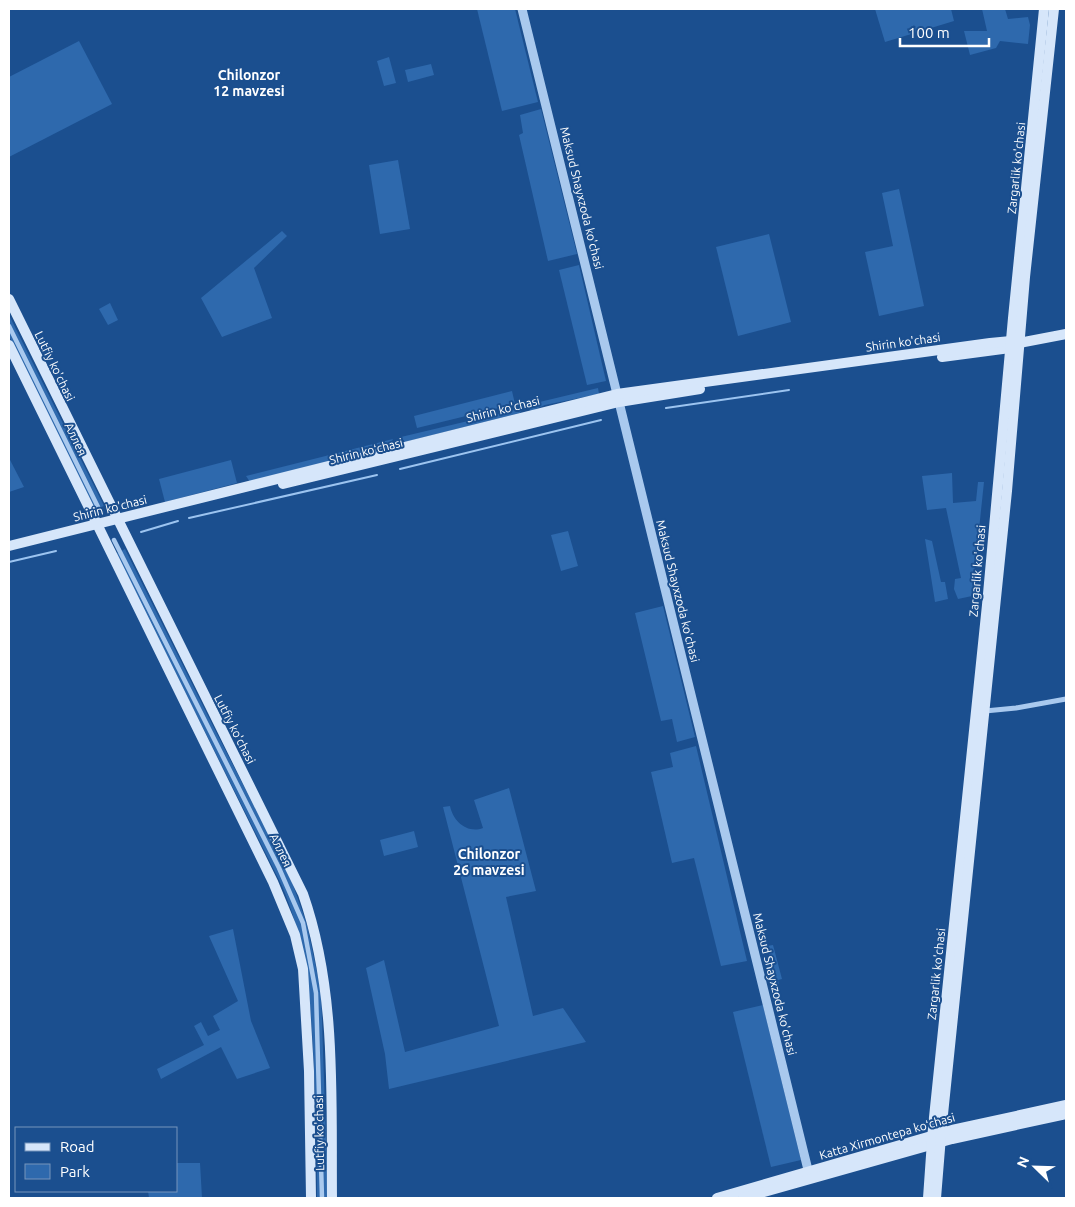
<svg xmlns="http://www.w3.org/2000/svg" width="1075" height="1207" viewBox="0 0 1075 1207" font-family="Ubuntu,sans-serif">
	<style>
		.green { fill: #2e69ad }
		.lines { fill: none; stroke-linecap: round; stroke-linejoin: round }
		.stream { stroke: #9cc4f0; stroke-width: 2 }
		.pedestrian { stroke: #a9c9ee; stroke-width: 4.5 }
		.minor { stroke: #a9c9ee; stroke-width: 5 }
		.tertiary { stroke: #a9c9ee; stroke-width: 9 }
		.secondary { stroke: #d6e6fa; stroke-width: 10 }
		.labels { text-anchor: middle; dominant-baseline: central; stroke-width: 4; stroke-linejoin: round; paint-order: stroke }
		.street-label { font-size: 12px; fill: #fff; stroke: #1b4f8f }
		.neighbourhood-label { font-size: 14px; font-weight: bold; fill: #fff; stroke: #1b4f8f }
	</style>
	<rect width="100%" height="100%" fill="#1b4f8f"/>
	<g class="green">
		<polygon points="477,9 515,9 538,102 502,111"/>
		<polygon points="875,9 951,9 954,21 885,42"/>
		<polygon points="982,9 1005,9 1008,19 1028,17 1030,25 1028,44 1000,41 996,48 970,55 964,31 987,31"/>
		<polygon points="79,41 112,104 9,157 9,77"/>
		<polygon points="389,57 396,83 384,86 377,61"/>
		<polygon points="431,64 434,75 408,82 405,70"/>
		<polygon points="541,109 577,254 548,261 519,135 523,133 520,115"/>
		<polygon points="398,160 410,229 380,234 369,165"/>
		<polygon points="899,189 924,306 879,316 865,252 893,246 882,193"/>
		<polygon points="282,231 287,236 254,268 272,318 222,337 201,298"/>
		<polygon points="769,234 791,322 738,336 716,247"/>
		<polygon points="579,265 606,381 587,385 559,270"/>
		<polygon points="110,303 118,320 108,325 99,309"/>
		<polygon points="9,315 104,506 93,510 9,336"/>
		<polygon points="598,388 599,394 545,405 531,411 527,405"/>
		<polygon points="512,391 515,404 417,428 414,416"/>
		<polygon points="522,408 520,413 405,442 401,437"/>
		<polygon points="393,439 389,447 250,482 246,476"/>
		<polygon points="9,458 24,487 9,492"/>
		<polygon points="231,460 237,483 165,502 159,479"/>
		<polygon points="952,473 953,503 976,501 978,482 984,482 972,596 958,599 954,589 955,579 961,578 946,508 927,510 922,476"/>
		<polygon points="568,531 578,566 561,571 551,535"/>
		<polygon points="925,539 932,541 941,582 945,582 948,599 935,602"/>
		<path d="M125,549l88,177 66,129 13,27 15,43 14,66 7,207h-11c0,-42 -1,-84 -3,-126 -3,-69 -5,-121 -32,-186l-166,-332z"/>
		<polygon points="663,606 695,737 677,742 672,719 661,721 635,613"/>
		<polygon points="696,746 747,961 721,966 694,858 672,863 651,772 673,767 670,753"/>
		<path d="M509,788l27,103 -30,6 27,119 30,-8 23,34 -197,47 -4,-35 -19,-86 18,-8 21,92 94,-26 -56,-219 7,-1c3,15 17,28 33,22l-9,-28z"/>
		<polygon points="414,831 418,847 384,856 380,840"/>
		<polygon points="233,929 251,1021 270,1068 237,1079 221,1047 161,1079 157,1069 204,1045 194,1026 201,1022 208,1036 220,1030 213,1016 238,1001 209,936"/>
		<polygon points="773,945 782,979 778,980 779,985 776,985 767,946"/>
		<polygon points="763,1005 801,1160 771,1167 733,1012"/>
		<polygon points="176,1163 200,1163 202,1198 149,1198 148,1191 176,1191"/>
	</g>
	<g class="lines">
		<g class="stream">
			<polyline points="666,408 789,390"/>
			<polyline points="400,469 601,420"/>
			<polyline points="189,518 377,475"/>
			<polyline points="141,532 178,521"/>
			<polyline points="9,562 56,551"/>
		</g>
		<g class="pedestrian">
			<polyline points="9,326 98,507"/>
			<polyline points="114,540 279,868 303,923 316,993 322,1198"/>
		</g>
		<polyline class="minor" points="985,711 1016,708 1066,699"/>
		<g class="tertiary">
			<polyline points="522,9 617,394"/>
			<polyline points="619,402 810,1178"/>
		</g>
		<g class="secondary">
			<path d="M9,299l294,595c34,97 28,203 29,304"/>
			<polyline points="9,345 273,882 295,935 303,969 309,1071 311,1198"/>
			<polyline points="942,357 1010,348 1016,345"/>
			<polyline points="283,484 619,402 700,389"/>
			<polyline points="9,546 617,394 990,343 1011,341 1019,343 1066,334"/>
			<polyline points="717,1198 952,1130 1066,1105"/>
			<polyline points="743,1198 952,1139 1066,1114"/>
			<polyline points="928,1198 933,1127 987,605 1013,318 1044,9"/>
			<polyline points="936,1198 942,1124 1007,491 1025,277 1054,9"/>
		</g>
	</g>
	<g class="labels">
		<g class="street-label">
			<text transform="translate(1016 168) rotate(-84)">Zargarlik ko'chasi</text>
			<text transform="translate(582 198) rotate(76)">Maksud Shayxzoda ko'chasi</text>
			<text transform="translate(903 342) rotate(-8)">Shirin ko'chasi</text>
			<text transform="translate(55 366) rotate(64)">Lutfiy ko'chasi</text>
			<text transform="translate(503 409) rotate(-14)">Shirin ko'chasi</text>
			<text transform="translate(76 439) rotate(64)">Аллея</text>
			<text transform="translate(366 451) rotate(-14)">Shirin koʻchasi</text>
			<text transform="translate(110 508) rotate(-14)">Shirin ko'chasi</text>
			<text transform="translate(977 571) rotate(-85)">Zargarlik ko'chasi</text>
			<text transform="translate(678 591) rotate(76)">Maksud Shayxzoda ko'chasi</text>
			<text transform="translate(235 729) rotate(63)">Lutfiy ko'chasi</text>
			<text transform="translate(281 850) rotate(64)">Аллея</text>
			<text transform="translate(936 974) rotate(-84)">Zargarlik ko'chasi</text>
			<text transform="translate(775 984) rotate(76)">Maksud Shayxzoda ko'chasi</text>
			<text transform="translate(319 1133) rotate(-91)">Lutfiy ko'chasi</text>
			<text transform="translate(887 1136) rotate(-16)">Katta Xirmontepa koʻchasi</text>
		</g>
		<g class="neighbourhood-label">
			<text x="249" y="75">Chilonzor<tspan x="249" dy="16">12 mavzesi</tspan></text>
			<text x="489" y="854">Chilonzor<tspan x="489" dy="16">26 mavzesi</tspan></text>
		</g>
	</g>
	<rect width="1075" height="1207" fill="none" stroke="#ffffff" stroke-width="20"/>
	<rect x="15" y="1127" width="162" height="65" fill="#1b4f8f" stroke="#7695bc"/>
	<rect x="25" y="1143" width="25" height="8" fill="#d6e6fa" stroke="#7695bc"/>
	<text x="60" y="1152" font-size="15" fill="#ffffff">Road</text>
	<rect x="25" y="1164" width="25" height="15" fill="#2e69ad" stroke="#7695bc"/>
	<text x="60" y="1177" font-size="15" fill="#ffffff">Park</text>
	<g transform="translate(1035 1167) rotate(293)" stroke="#1b4f8f" stroke-width="4" paint-order="stroke">
	<path d="M0-4L9 19L0 12L-9 19Z" fill="#ffffff"/>
	<text y="-8" font-size="14" font-weight="bold" text-anchor="middle" fill="#ffffff">N</text>
	</g>
	<path d="M900 38v8h89v-8" fill="none" stroke="#ffffff" stroke-width="2.5"/>
	<text x="908" y="38" font-size="15" fill="#ffffff" stroke="#1b4f8f" stroke-width="4" paint-order="stroke">100 m</text>
</svg>
